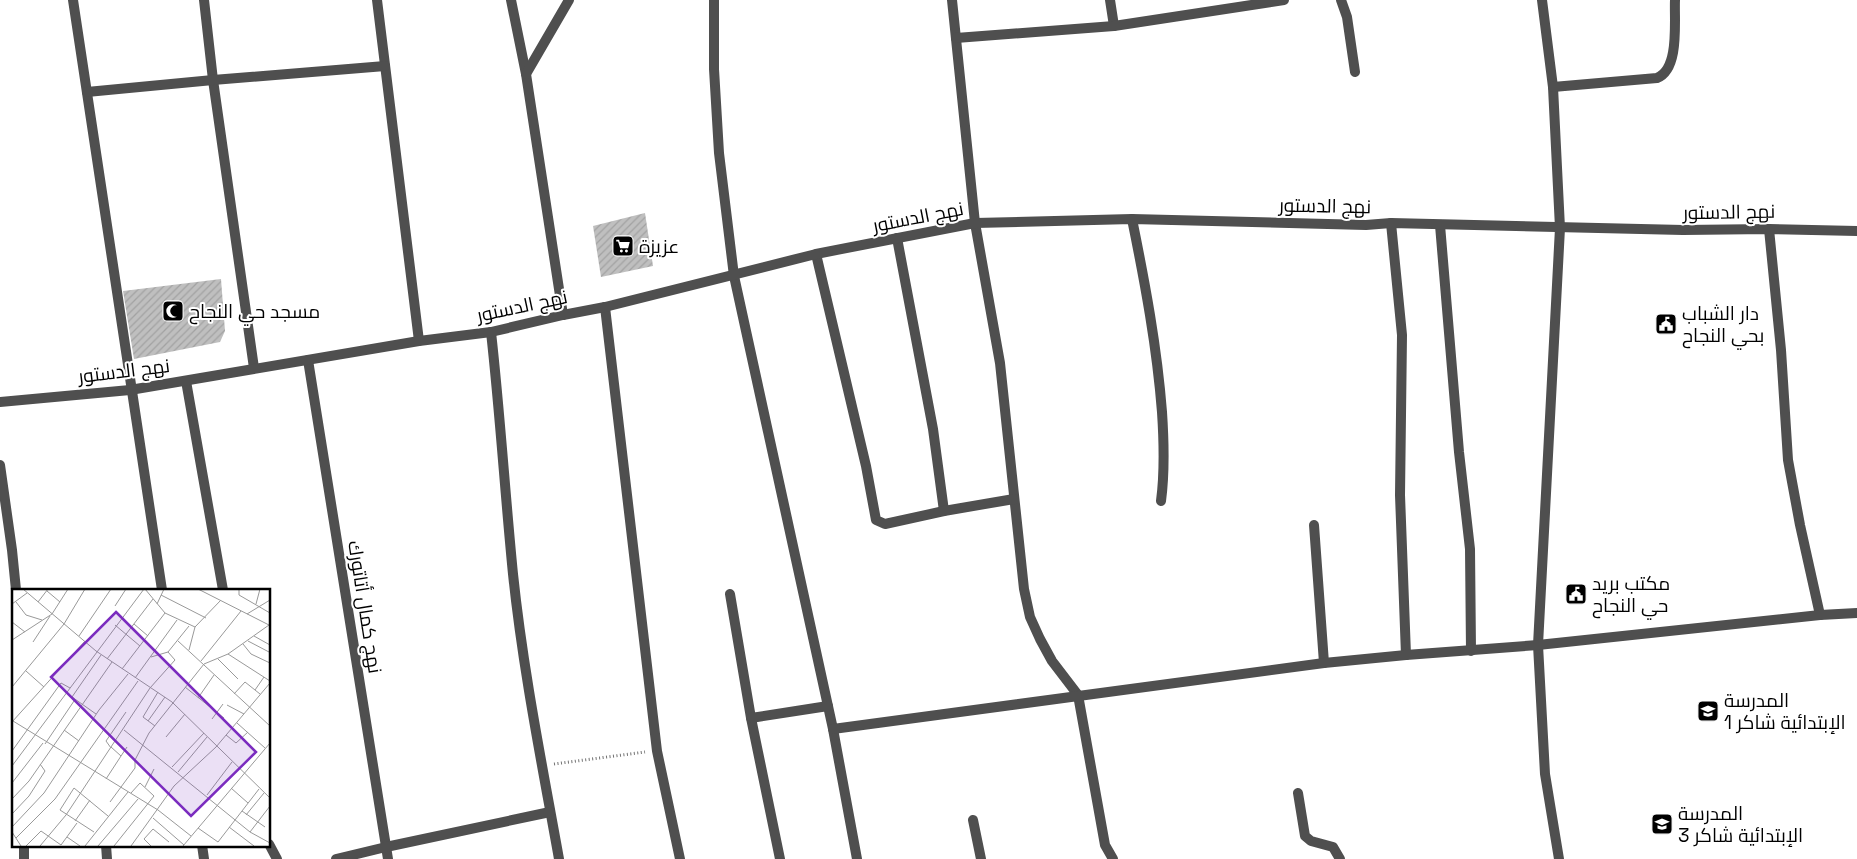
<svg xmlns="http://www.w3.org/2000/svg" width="1857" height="859" viewBox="0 0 1857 859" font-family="'Space Grotesk',Cairo,sans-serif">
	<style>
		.building { fill: url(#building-hatch) }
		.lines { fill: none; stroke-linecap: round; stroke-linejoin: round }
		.path { stroke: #717171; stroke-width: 3; stroke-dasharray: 1 2.5; stroke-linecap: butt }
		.minor { stroke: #4f4f4f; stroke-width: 10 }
		.tertiary { stroke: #4f4f4f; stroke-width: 10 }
		.labels { text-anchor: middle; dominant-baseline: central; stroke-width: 4; stroke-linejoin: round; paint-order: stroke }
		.street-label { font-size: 19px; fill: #000; stroke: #fff }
		.poi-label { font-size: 19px; fill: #000; stroke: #fff; text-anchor: start }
		.inset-road { fill: none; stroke: #999; stroke-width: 1 }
		.view { fill: #7b2cbf; fill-opacity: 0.15; stroke: #7b2cbf; stroke-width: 2.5 }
		.inset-edge { fill: none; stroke: #000; stroke-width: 2.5 }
	</style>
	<defs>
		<pattern id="building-hatch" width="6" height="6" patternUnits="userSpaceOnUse" patternTransform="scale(1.25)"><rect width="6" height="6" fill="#bfbfbf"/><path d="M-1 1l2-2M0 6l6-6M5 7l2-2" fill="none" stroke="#a2a2a2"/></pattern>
	</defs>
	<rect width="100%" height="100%" fill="#fff"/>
	<g class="building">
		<polygon points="645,213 653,266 601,277 593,226"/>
		<polygon points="221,279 225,331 220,342 134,359 123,291"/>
	</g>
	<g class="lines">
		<polyline class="path" points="554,764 645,752"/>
		<g class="minor">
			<path d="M73,0c30,197 58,394 89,590"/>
			<polyline points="204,0 213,80 254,368"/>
			<polyline points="377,0 419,341"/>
			<polyline points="511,0 526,74 563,315"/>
			<polyline points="714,0 714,69 719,153 734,276 833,729 857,859"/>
			<polyline points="952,0 975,223 1000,363 1024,589 1030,617 1040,639 1052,661 1078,695 1105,845 1113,859"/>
			<polyline points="1110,0 1114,26"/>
			<polyline points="1341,0 1347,17 1355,72"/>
			<polyline points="1542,0 1553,87 1560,228 1538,645 1545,774 1559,859"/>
			<polyline points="956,38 1114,26 1284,0"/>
			<polyline points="526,74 569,0"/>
			<path d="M1553,87l104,-9c23,-9 17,-57 18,-78"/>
			<polyline points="87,92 213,80 385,66"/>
			<path d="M1132,219c13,64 25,128 30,193 2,30 3,59 -1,89"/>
			<polyline points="1391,223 1402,335 1400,495 1406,655"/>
			<polyline points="1440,225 1459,452 1470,549 1471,651"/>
			<polyline points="1769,229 1781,350 1788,460 1800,525 1820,615"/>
			<polyline points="897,238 933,429 944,511"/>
			<polyline points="816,254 866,466 876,520 885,524 944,511 1014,499"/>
			<polyline points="605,307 657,751 680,859"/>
			<path d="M491,332c9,81 14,161 22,242 10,96 29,190 46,285"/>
			<polyline points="308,360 388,859"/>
			<polyline points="186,381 223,590"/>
			<polyline points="0,465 12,550 16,590"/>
			<polyline points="1314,525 1324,663"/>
			<polyline points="730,594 751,718 780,859"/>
			<polyline points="751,718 828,706"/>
			<polyline points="833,729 1324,663 1406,655 1538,645 1820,615 1857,613"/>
			<polyline points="1298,793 1305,836 1311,841 1333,847 1340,859"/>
			<polyline points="973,820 981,859"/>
			<polyline points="269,844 277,859"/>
			<polyline points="24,845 24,859"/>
			<polyline points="106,845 107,859"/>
			<polyline points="202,845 204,859"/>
			<polyline points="336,859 386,847 550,812"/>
		</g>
		<polyline class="tertiary" points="0,402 130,390 419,341 491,332 563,315 605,307 816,254 975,223 1132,219 1366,225 1391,223 1683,230 1769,229 1857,231"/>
	</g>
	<defs>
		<g id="supermarket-square" transform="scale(1.125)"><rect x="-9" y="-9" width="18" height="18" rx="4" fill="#000" stroke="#fff"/><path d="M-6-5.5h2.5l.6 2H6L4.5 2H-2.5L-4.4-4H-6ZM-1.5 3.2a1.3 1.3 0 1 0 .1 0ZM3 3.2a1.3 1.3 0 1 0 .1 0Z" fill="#fff"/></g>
		<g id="mosque-square" transform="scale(1.125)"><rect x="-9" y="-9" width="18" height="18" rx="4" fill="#000" stroke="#fff"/><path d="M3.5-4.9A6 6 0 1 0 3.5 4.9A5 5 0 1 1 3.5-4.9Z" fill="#fff"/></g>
		<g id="civic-square" transform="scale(1.125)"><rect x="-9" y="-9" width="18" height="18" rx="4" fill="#000" stroke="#fff"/><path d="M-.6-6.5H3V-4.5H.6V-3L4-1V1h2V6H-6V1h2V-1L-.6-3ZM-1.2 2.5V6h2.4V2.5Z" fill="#fff"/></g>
		<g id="school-square" transform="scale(1.125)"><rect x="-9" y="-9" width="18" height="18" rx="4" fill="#000" stroke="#fff"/><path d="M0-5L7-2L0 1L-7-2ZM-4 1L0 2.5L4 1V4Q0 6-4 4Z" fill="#fff"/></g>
	</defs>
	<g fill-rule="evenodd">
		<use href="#supermarket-square" x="623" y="246"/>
		<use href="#mosque-square" x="173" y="311"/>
		<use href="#civic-square" x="1666" y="324"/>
		<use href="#civic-square" x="1576" y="594"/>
		<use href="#school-square" x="1708" y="711"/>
		<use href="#school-square" x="1662" y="824"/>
	</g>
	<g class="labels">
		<g class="street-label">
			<text transform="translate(1325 206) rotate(1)">نهج الدستور</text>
			<text transform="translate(1729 212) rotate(-1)">نهج الدستور</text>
			<text transform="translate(918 217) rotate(-11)">نهج الدستور</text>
			<text transform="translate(522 306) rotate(-12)">نهج الدستور</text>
			<text transform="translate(124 371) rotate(-7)">نهج الدستور</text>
			<text transform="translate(365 607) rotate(81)">نهج كمال أتاتورك</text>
		</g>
		<g class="poi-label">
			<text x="639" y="246">عزيزة</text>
			<text x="189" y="311">مسجد حي النجاح</text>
			<text x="1682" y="313">دار الشباب<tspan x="1682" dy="22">بحي النجاح</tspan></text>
			<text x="1592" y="583">مكتب بريد<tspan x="1592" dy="22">حي النجاح</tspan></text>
			<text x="1724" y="700">المدرسة<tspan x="1724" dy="22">الإبتدائية شاكر 1</tspan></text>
			<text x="1678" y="813">المدرسة<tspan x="1678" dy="22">الإبتدائية شاكر 3</tspan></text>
		</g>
	</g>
	<g transform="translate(12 589)">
		<rect width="258" height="258" fill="#fff"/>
		<path class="inset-road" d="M11,0l73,62 76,51 98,96M133,0l20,24 30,14 26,-27M186,0l71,36M227,0v6l31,18M35,2l13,11M149,6l45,23M4,13l10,13 16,5M26,13l10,-13M0,15l15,-11M145,15l7,-15M244,15l4,-15M103,17l11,-17M235,25l23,-14M0,33l13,10M122,35l14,12M103,36l25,21M67,47l32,-47M242,47l16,9M0,51l40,-26 16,-25M166,52l92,85M236,52l21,11M21,53l17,-26M231,55l8,10 19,9M177,61l6,-23M216,65l42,27M139,68l17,-5 21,-26M95,70l46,-60M206,70l20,20M189,72l40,-50M110,80l43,-56M14,82l18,16M123,89l42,-58M0,98l52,-63 21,-35M173,98l39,31M243,101l9,-13M222,105l11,-12 15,12M186,109l16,-23M215,116l17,9M84,125l-24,-17 29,-42M200,130l11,-15M1,132l145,89 33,26M136,132l17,-24M0,133l73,-81M225,134l28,25M143,137l-12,-9 15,-25M52,141l15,11M112,141l126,102 20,11M214,146l10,8 12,-11M154,148l19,-23M33,155l29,-43M99,158l10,9 6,-9M99,159l-5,-7 20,-29M0,162l49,-68 9,5M0,177l132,-177M160,178l32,-34M166,183l29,-35M94,190l15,-23M0,194l31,-40M133,198l9,-18M219,199l17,15M195,206l25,-33M0,210l17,-18 83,-119M98,213l25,-34v-8l14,-27 55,-69 24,-10 41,-29M230,222l23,16M0,225l17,-18 16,-25 -5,-7M234,226l18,-22M141,229l31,27M63,232l15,-21M0,238l32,-34 55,-83 29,-36M217,238l25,19M186,239l20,14 41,-53M0,243l9,14M82,243l-34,-22 14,-22 34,28M238,243l20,-26M55,248l13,9M4,249l39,-39 83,-118M14,257l15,-15 20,14 16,-22M28,257l26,-31 84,-127 25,-28 -7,-8M73,257l43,-54M86,257l40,-47M102,257l40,-50 -14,-13 -9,10M119,257l43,-60 42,-39 54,-64M139,257l-7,-7 9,-10 16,13M171,257l87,-103"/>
		<path class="view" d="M104,23l140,140 -65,64 -140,-139z"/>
		<rect width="258" height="258" class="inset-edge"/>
	</g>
</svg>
